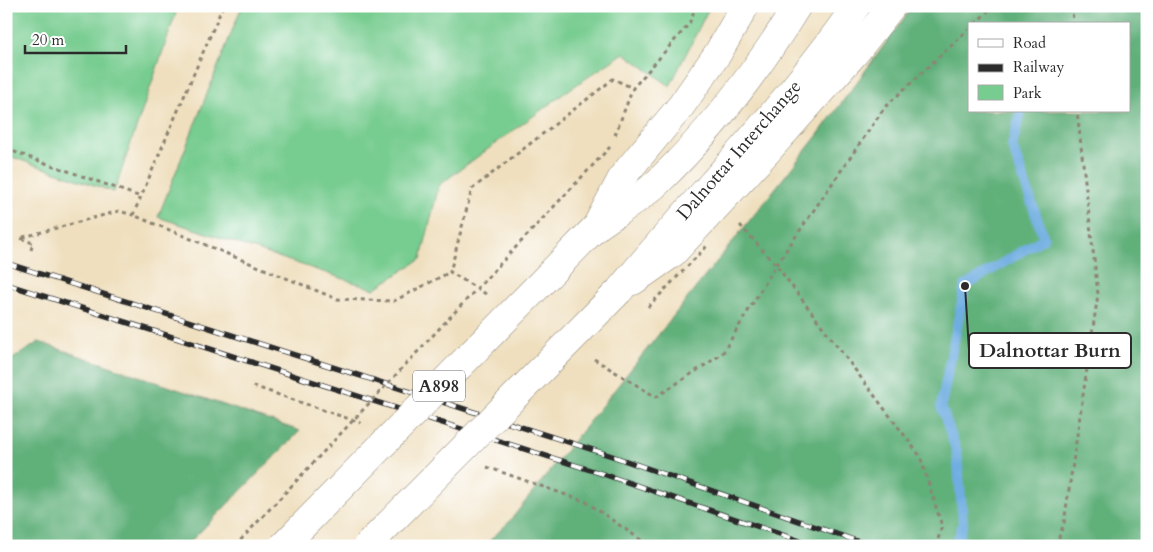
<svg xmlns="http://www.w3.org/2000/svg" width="1153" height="552" viewBox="0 0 1153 552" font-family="Cardo,serif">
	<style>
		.green { fill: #77cc90; stroke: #517c5e }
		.forest { fill: #61b07a; stroke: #466e52; fill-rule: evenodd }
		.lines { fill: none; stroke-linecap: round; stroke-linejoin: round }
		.stream { stroke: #6fade1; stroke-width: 10 }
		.primary-casing { stroke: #8d8574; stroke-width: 29 }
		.trunk-casing { stroke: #8d8574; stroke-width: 29 }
		.path { stroke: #8d8574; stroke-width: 3; stroke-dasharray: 4 4; stroke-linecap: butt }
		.primary { stroke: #fff; stroke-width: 28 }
		.trunk { stroke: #fff; stroke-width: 28 }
		.rail-casing { stroke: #2b2b2b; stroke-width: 5.5 }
		.rail { stroke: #fff; stroke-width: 4; stroke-dasharray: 11; stroke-linecap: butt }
		.trunk-bridge-casing { stroke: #8d8574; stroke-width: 29; stroke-linecap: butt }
		.path-bridge { stroke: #8d8574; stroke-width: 3; stroke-dasharray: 4 4; stroke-linecap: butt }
		.trunk-bridge { stroke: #fff; stroke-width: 28 }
		.labels { text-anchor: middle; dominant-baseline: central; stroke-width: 4; stroke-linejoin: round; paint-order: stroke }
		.shield { fill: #fff; stroke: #6b6b6b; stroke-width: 1 }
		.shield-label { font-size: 18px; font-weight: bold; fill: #2b2b2b }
		.street-label { font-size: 19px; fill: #2b2b2b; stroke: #fff }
		.leader { fill: none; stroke: #2b2b2b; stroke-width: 2 }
		.callout-dot { fill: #2b2b2b; stroke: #fff; stroke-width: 2 }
		.callout { fill: #fff; stroke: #2b2b2b; stroke-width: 2 }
		.callout-label { font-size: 20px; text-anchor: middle; font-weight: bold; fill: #2b2b2b }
	</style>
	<rect width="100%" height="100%" fill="#fff"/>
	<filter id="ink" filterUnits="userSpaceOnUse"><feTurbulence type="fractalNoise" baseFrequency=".02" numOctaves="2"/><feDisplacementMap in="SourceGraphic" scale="10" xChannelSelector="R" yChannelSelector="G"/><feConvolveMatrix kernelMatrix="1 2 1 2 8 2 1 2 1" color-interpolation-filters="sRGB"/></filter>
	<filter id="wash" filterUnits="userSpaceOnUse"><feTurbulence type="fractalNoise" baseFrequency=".0096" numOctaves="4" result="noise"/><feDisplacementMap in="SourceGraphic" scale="20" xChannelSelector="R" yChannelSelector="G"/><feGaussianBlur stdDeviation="1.12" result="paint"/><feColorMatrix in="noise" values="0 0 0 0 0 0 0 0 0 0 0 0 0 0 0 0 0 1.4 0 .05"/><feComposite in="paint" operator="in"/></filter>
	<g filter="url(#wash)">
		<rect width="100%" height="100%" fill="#efdfbe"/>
		<g class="green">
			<polygon points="6,6 165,6 177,10 114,192 6,155"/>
			<polygon points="242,6 710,6 670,86 624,53 570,89 439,185 421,259 374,289 158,217"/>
		</g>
		<g class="forest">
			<path d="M913,6h234v540h-663l25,-24 308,-386zM969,24h160v87h-160z"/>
			<polygon points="39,342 300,431 186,546 6,546 6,363"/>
		</g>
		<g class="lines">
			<polyline class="stream" points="956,546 963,523 957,452 941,406 965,286 1044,238 1012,146 1021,111"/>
		</g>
	</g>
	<g filter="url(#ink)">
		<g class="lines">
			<g class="primary-casing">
				<g id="primary">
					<path d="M596,227c20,-14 44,-28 62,-45 52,-50 101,-114 139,-176"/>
					<polyline points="633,281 673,253 765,154 854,54 892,6"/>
				</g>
			</g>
			<g class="trunk-casing">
				<g id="trunk">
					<polyline points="596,227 623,176 681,106 718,53 745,6"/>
					<path d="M619,291c78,-95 167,-183 237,-285"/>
				</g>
			</g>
			<g class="path">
				<polyline points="223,6 133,215 337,299 394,301 450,272"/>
				<polyline points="1072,6 1073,24"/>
				<polyline points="975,24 993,6"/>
				<polyline points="615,135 633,88 689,24 696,6"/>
				<polyline points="6,149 141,197"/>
				<polyline points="740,225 776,265 920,456 942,526 936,546"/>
				<polyline points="31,250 33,243 20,238 119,211 133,215"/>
				<polyline points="486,294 450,272 472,189 613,79 633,88"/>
				<polyline points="594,359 656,397 722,354 776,265 885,107 969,29"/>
				<polyline points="253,386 361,423"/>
				<polyline points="487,467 586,502 641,540 645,546"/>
				<polyline points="1056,546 1064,523 1098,294 1077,111"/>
			</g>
			<use href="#primary" class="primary"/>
			<use href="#trunk" class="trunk"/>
			<g class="rail-casing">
				<g id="rail">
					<polyline points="6,263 612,456 871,546"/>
					<polyline points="6,284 606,475 815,546"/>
				</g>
			</g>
			<use href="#rail" class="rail"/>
			<g class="trunk-bridge-casing">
				<g id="trunk-bridge">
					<polyline points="283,546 596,227"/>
					<polyline points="367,546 619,291"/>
				</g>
			</g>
			<g class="path-bridge">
				<polyline points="648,307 708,245"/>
				<polyline points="235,546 610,147"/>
			</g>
			<use href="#trunk-bridge" class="trunk-bridge"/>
		</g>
	</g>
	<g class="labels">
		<rect class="shield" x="413" y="370.5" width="52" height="31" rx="4"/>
		<g class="shield-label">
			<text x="439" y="386">A898</text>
		</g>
		<g class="street-label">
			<text transform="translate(739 150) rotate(-49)">Dalnottar Interchange</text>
		</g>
	</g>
	<path class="leader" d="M965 286L969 350"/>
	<circle class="callout-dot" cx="965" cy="286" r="5"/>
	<rect class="callout" x="969" y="333" width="162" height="35" rx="5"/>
	<g class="callout-label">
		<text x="1050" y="357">Dalnottar Burn</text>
	</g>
	<rect width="1153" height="552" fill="none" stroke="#fff" stroke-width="25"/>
	<rect x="968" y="22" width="162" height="90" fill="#ffffff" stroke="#aaaaaa"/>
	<rect x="978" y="39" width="25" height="8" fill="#ffffff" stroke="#aaaaaa"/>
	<text x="1013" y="48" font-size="15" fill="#2b2b2b">Road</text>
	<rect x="978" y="64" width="25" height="8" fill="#2b2b2b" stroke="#aaaaaa"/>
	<text x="1013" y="72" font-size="15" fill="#2b2b2b">Railway</text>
	<rect x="978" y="85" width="25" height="15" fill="#77cc90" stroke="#aaaaaa"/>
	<text x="1013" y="98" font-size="15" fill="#2b2b2b">Park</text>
	<path d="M25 45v8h101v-8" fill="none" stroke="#2b2b2b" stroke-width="2.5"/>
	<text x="32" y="45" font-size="15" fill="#2b2b2b" stroke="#ffffff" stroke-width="4" paint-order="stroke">20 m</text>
</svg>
